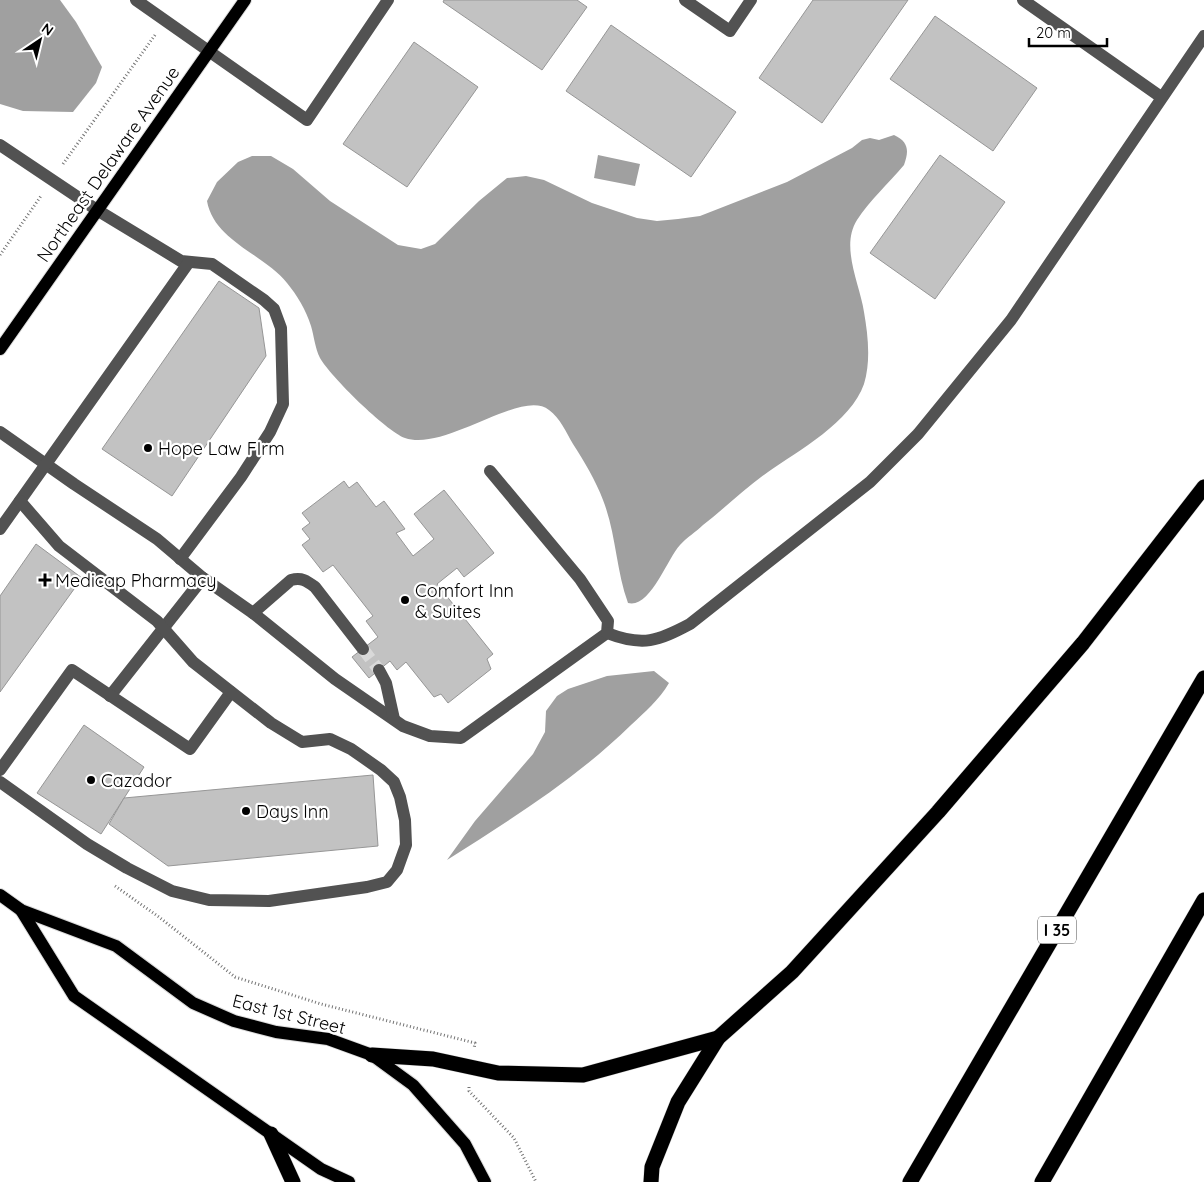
<svg xmlns="http://www.w3.org/2000/svg" width="1204" height="1182" viewBox="0 0 1204 1182" font-family="Quicksand,sans-serif">
	<style>
		.water { fill: #a0a0a0 }
		.building { fill: #c2c2c2; stroke: #969696 }
		.lines { fill: none; stroke-linecap: round; stroke-linejoin: round }
		.minor-tunnel { stroke: #d9d9d9; stroke-width: 12; stroke-dasharray: 12 6; stroke-linecap: butt }
		.major-casing { stroke: #dbdbdb; stroke-width: 14 }
		.highway-casing { stroke: #dbdbdb; stroke-width: 16 }
		.path { stroke: #747474; stroke-width: 3; stroke-dasharray: 1 2.5; stroke-linecap: butt }
		.minor { stroke: #525252; stroke-width: 12 }
		.major { stroke: #000; stroke-width: 12 }
		.highway { stroke: #000; stroke-width: 15 }
		.poi-dot { fill: #000; stroke: #fff; stroke-width: 2 }
		.labels { text-anchor: middle; dominant-baseline: central; stroke-width: 4.5; stroke-linejoin: round; paint-order: stroke }
		.shield { fill: #fff; stroke: #4c4c4c; stroke-width: 1 }
		.shield-label { font-size: 16px; font-weight: bold; fill: #000 }
		.street-label { font-size: 18px; fill: #000; stroke: #fff }
		.poi-label { font-size: 18px; fill: #000; stroke: #fff; text-anchor: start }
	</style>
	<rect width="100%" height="100%" fill="#fff"/>
	<g class="water">
		<polygon points="0,0 60,0 76,22 102,67 96,83 73,112 23,111 0,104"/>
		<path d="M894,135c15,7 15,16 10,30 -15,18 -35,36 -47,55 -17,27 3,64 7,92 4,23 7,49 0,72 -13,38 -66,67 -96,88 -23,16 -43,36 -65,53 -7,7 -16,12 -23,20 -13,14 -30,64 -52,58 -12,-33 -12,-70 -25,-103 -7,-19 -19,-39 -30,-56 -7,-12 -13,-26 -24,-34 -28,-22 -103,42 -144,28 -19,-7 -75,-62 -85,-80 -5,-10 -6,-22 -9,-32 -5,-16 -14,-31 -24,-43 -23,-29 -73,-42 -80,-82l10,-19 21,-20 14,-6h19l22,13 37,32 68,44 23,4 14,-5 44,-43 28,-23 19,-2 18,4 48,23 45,15 20,3 21,-2 22,-3 87,-34 65,-34 10,-8 8,-2 9,2z"/>
		<polygon points="598,155 640,164 635,186 594,178"/>
		<path d="M654,671l15,12c-10,17 -24,29 -38,42 -55,54 -120,94 -184,135l28,-39 58,-67 12,-22 1,-21 11,-15 11,-7 39,-13z"/>
	</g>
	<g class="building">
		<polygon points="444,0 577,0 587,7 542,70 443,2"/>
		<polygon points="813,0 908,0 822,123 759,78"/>
		<polygon points="935,16 1037,88 993,151 890,79"/>
		<polygon points="611,25 736,112 691,177 566,91"/>
		<polygon points="414,42 478,87 407,187 343,144"/>
		<polygon points="940,155 1005,202 935,299 870,253"/>
		<polygon points="219,281 259,308 266,356 172,496 102,449"/>
		<polygon points="344,481 349,488 357,482 376,507 384,501 405,529 396,533 413,556 434,539 414,514 444,490 494,553 464,577 457,568 437,584 493,654 487,659 491,669 448,703 441,694 434,697 406,662 397,670 390,661 369,678 352,657 378,637 366,621 373,616 333,565 323,572 302,545 310,539 302,529 310,523 302,513"/>
		<polygon points="36,544 82,578 0,692 0,596"/>
		<polygon points="84,725 144,767 101,834 37,793"/>
		<polygon points="373,775 378,846 168,866 109,824 124,798"/>
	</g>
	<g class="lines">
		<polyline class="minor-tunnel" points="363,649 379,670"/>
		<g class="major-casing">
			<g id="major">
				<polyline points="0,349 245,0"/>
				<polyline points="0,895 21,910 116,946 193,1003 234,1021 276,1032 328,1039 372,1055 413,1085 465,1144 485,1182"/>
				<polyline points="21,910 74,996 321,1169 349,1182"/>
			</g>
		</g>
		<g class="highway-casing">
			<g id="highway">
				<polyline points="372,1055 433,1059 498,1073 583,1075 718,1038"/>
				<polyline points="271,1134 293,1182"/>
				<polyline points="651,1182 652,1167 678,1102 718,1038 792,972 938,812 1083,643 1204,487"/>
				<polyline points="910,1182 1204,678"/>
				<polyline points="1042,1182 1204,900"/>
			</g>
		</g>
		<g class="path">
			<polyline points="63,164 155,35"/>
			<polyline points="0,255 41,196"/>
			<polyline points="115,886 159,917 235,977 321,1004 475,1043 474,1049"/>
			<polyline points="469,1087 469,1091 514,1138 536,1182"/>
		</g>
		<g class="minor">
			<polyline points="136,0 307,120 388,0"/>
			<polyline points="685,0 730,31 751,0"/>
			<polyline points="1023,0 1161,97"/>
			<polyline points="0,145 97,210 181,261 212,264 264,300 274,309 281,328 283,404 270,432 241,477 180,559"/>
			<polyline points="0,432 74,484 157,539 203,578 253,613 335,679 403,726 430,736 461,738 607,633 608,621 580,579 490,471"/>
			<polyline points="0,529 189,262"/>
			<path d="M253,613l38,-33c11,-3 16,1 24,7l48,62"/>
			<path d="M607,633c36,14 51,8 83,-9l180,-142 48,-48 93,-114 193,-284"/>
			<polyline points="379,670 386,683 394,719"/>
			<polyline points="110,696 203,578"/>
			<polyline points="0,770 72,670 190,749 231,692"/>
			<polyline points="0,782 87,844 127,868 172,891 209,900 269,901 367,887 387,882 397,870 406,845 405,820 400,797 394,782 381,770 351,749 330,739 302,742 271,723 193,662 157,621 59,546 20,501"/>
		</g>
		<use href="#major" class="major"/>
		<use href="#highway" class="highway"/>
	</g>
	<g class="poi-dot">
		<circle cx="148" cy="448" r="5"/>
		<path d="M42.5 572.5h5v5h5v5h-5v5h-5v-5h-5v-5h5z"/>
		<circle cx="405" cy="600" r="5"/>
		<circle cx="91" cy="780" r="5"/>
		<circle cx="246" cy="811" r="5"/>
	</g>
	<g class="labels">
		<rect class="shield" x="1038" y="916.5" width="38" height="27" rx="4"/>
		<g class="shield-label">
			<text x="1057" y="930">I 35</text>
		</g>
		<g class="street-label">
			<text transform="translate(108 164) rotate(-55)">Northeast Delaware Avenue</text>
			<text transform="translate(289 1014) rotate(14)">East 1st Street</text>
		</g>
		<g class="poi-label">
			<text x="158" y="448">Hope Law FIrm</text>
			<text x="55" y="580">Medicap Pharmacy</text>
			<text x="415" y="590">Comfort Inn<tspan x="415" dy="21">&amp; Suites</tspan></text>
			<text x="101" y="780">Cazador</text>
			<text x="256" y="811">Days Inn</text>
		</g>
	</g>
	<g transform="translate(40 40) rotate(35)" stroke="#ffffff" stroke-width="4" paint-order="stroke">
	<path d="M0-4L9 19L0 12L-9 19Z" fill="#000000"/>
	<text y="-8" font-size="14" font-weight="bold" text-anchor="middle" fill="#000000">N</text>
	</g>
	<path d="M1029 38v8h78v-8" fill="none" stroke="#000000" stroke-width="2.5"/>
	<text x="1036" y="38" font-size="15" fill="#000000" stroke="#ffffff" stroke-width="4" paint-order="stroke">20 m</text>
</svg>
